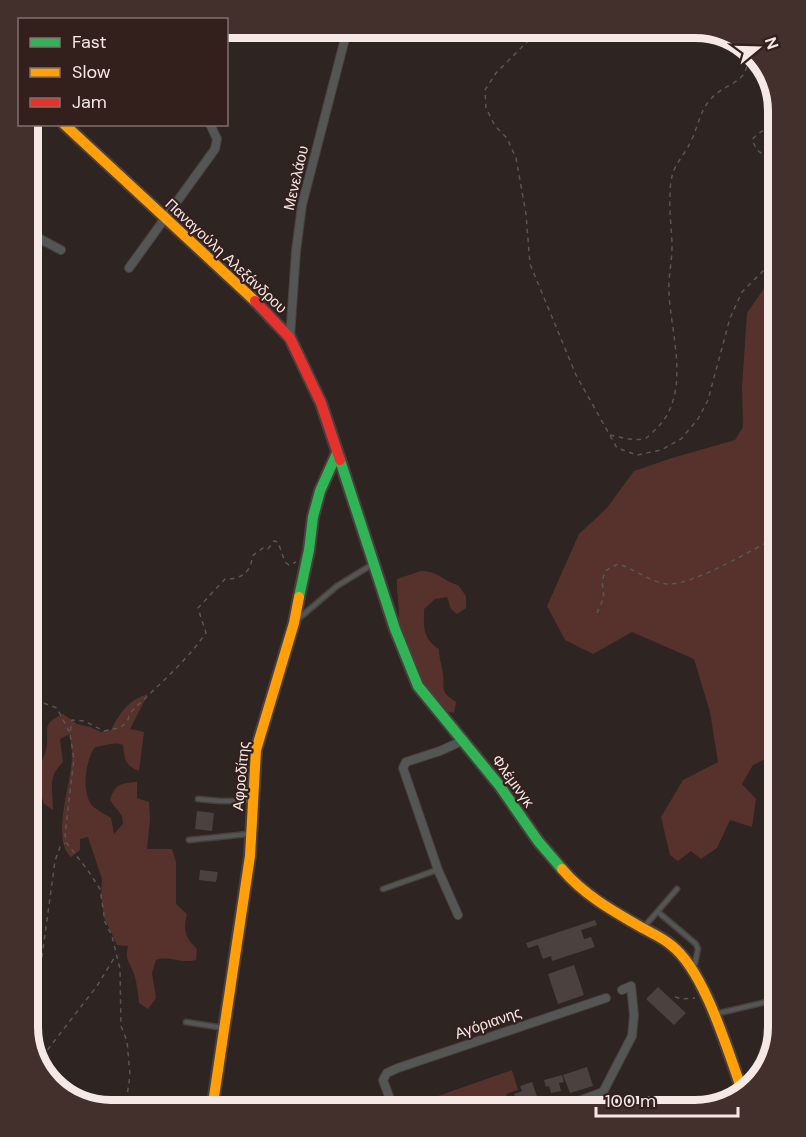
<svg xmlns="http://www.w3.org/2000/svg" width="806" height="1137" viewBox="0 0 806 1137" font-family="'DM Sans',sans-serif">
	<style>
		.green { fill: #57322c }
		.building { fill: #4b4240 }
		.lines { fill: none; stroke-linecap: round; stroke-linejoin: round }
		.lane-casing { stroke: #49403e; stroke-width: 7 }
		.street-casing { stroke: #49403e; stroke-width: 10 }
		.fast-casing { stroke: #49403e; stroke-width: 14 }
		.slow-casing { stroke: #49403e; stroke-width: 14 }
		.jam-casing { stroke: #49403e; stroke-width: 14 }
		.path { stroke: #585757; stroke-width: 1.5; stroke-dasharray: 4.5 4.5; stroke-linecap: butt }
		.lane { stroke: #545656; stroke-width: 4 }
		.street { stroke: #545656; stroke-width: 8 }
		.fast { stroke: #30b455; stroke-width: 10 }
		.slow { stroke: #ff9f0a; stroke-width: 10 }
		.jam { stroke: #e5322d; stroke-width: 10 }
		.labels { text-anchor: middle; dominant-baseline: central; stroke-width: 4.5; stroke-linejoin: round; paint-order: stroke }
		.street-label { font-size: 15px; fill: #f5e8e5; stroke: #33201d }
		.rim { fill: none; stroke: #f5e8e5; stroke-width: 8 }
	</style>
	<rect width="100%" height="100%" fill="#2e2422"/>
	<g class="green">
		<polygon points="779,271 779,813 777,789 767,758 753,765 742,784 756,799 752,827 730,820 717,848 701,859 691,851 678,861 670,855 661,817 683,780 718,762 710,712 694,659 632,632 593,654 565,640 547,606 579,534 606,509 634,471 672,458 735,440 743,427 742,387 747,313 774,274"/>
		<path d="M421,571c18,0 22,10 37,14l8,11v12l-9,6 -6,-5 -4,-12 -12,2 -11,10c0,18 -2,29 15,40 0,10 3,16 4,25 2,16 -4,17 13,28l-2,11 -12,-3 -10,-11 -6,-12 -7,-9 -13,-28 2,-8 -11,-12c5,-18 -1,-33 0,-51z"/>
		<path d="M148,694l-18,35 14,3 -5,39c-15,-6 -14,-12 -16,-26 -10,-4 -18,1 -28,2 -9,13 -14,42 -4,57 3,5 14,10 20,14l3,16 9,-10 -1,-8 -12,-16c5,-16 11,-17 27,-18v16l12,4 1,17 -3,30h25l4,13v42l11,10c-4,17 -2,23 10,35l-1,11c-17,4 -26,-5 -40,0l-4,13 4,25 -8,11 -9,-6c-1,-10 -2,-20 -5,-29 -5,-14 -9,-13 -6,-28l-11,-1 -13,-28 -3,-21 1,-17 -14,-42 -8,2v11l-9,7c-19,-16 -2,-68 0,-90 2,-11 0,-22 -1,-33l-10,5 3,23c-16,15 -10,28 -10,48l-9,-6c-4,-13 -8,-25 -5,-38 2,-5 5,-8 6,-13 7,-20 -8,-28 18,-39l14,10 13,3 11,5 10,-2c8,-17 19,-31 37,-36z"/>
		<polygon points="512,1070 518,1090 506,1094 512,1110 466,1110 464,1107 455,1110 401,1109"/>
	</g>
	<g class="building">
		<polygon points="197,811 214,813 212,831 195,829"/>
		<polygon points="200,870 218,872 216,882 199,880"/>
		<polygon points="595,920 597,925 581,930 584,939 591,937 595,947 552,961 551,956 543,959 538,945 528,948 526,943"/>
		<polygon points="574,965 584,995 558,1004 548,974"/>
		<polygon points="658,987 686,1013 674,1025 646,999"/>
		<polygon points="587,1067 593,1086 570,1093 563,1075"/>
		<polygon points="562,1075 564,1082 559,1083 561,1091 551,1093 549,1086 546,1087 544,1080"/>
		<polygon points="532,1082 540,1105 528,1109 525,1102 518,1104 514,1094 522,1091 520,1086"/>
	</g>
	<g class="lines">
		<g class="lane-casing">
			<g id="lane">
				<polyline points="297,620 337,586 373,564"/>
				<polyline points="198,799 220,801 251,801"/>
				<polyline points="189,840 248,834"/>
				<polyline points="383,889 437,870"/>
				<polyline points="658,912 696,944 698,949 694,968"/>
				<polyline points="644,927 677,889"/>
				<polyline points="715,1014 779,999"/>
				<polyline points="186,1022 224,1028"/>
				<path d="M762,1075c-6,-18 4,-36 17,-47"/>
			</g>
		</g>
		<g class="street-casing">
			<g id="street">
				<polyline points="27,232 61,250"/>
				<polyline points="129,268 215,149 217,139 210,124"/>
				<polyline points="290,338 296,251 302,205 348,27"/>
				<polyline points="458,915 438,870 403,768 406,762 440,751 464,740"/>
				<polyline points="394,1110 383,1080 387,1073 398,1068 606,998"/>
				<polyline points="555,1110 603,1092 632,1036 634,1015 631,986 622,990"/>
			</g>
		</g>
		<g class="fast-casing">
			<g id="fast">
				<polyline points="340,460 395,629 418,686 499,785 538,841 562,869"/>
				<polyline points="299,597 309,550 313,517 320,491 337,453"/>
			</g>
		</g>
		<g class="slow-casing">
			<g id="slow">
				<polyline points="64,124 255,301"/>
				<path d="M562,869c21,25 49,41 77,57 10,6 23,11 32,19 34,26 57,107 72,148"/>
				<polyline points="212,1110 250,856 256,750 294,623 299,597"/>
			</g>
		</g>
		<g class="jam-casing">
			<polyline id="jam" points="255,301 290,338 321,403 340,460"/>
		</g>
		<g class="path">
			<polyline points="542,27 496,73 485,90 486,108 495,126 507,138 516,158 526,214 530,264 576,375 617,448 637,455 661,450 681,439 698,419 708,400 730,318 742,292 763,271 779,261"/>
			<path d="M779,154l-15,1 -7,-5 -5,-10c8,-11 20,-11 27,-20"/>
			<polyline points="779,350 779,335"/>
			<path d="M610,435c10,2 25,7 36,3 3,-2 7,-6 10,-9 36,-35 15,-93 13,-136 -1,-15 3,-31 3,-46 0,-17 -3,-34 -2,-50 0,-34 10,-32 22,-58 6,-13 8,-27 17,-38 18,-22 45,-15 37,-54"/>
			<path d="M597,613l7,-16 -2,-15 3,-11 13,-7c17,5 33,19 51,20 27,0 84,-35 110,-48"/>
			<polyline points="27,697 57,708 70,733"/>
			<polyline points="675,997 682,999 695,998"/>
			<polyline points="27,1009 40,971 55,861 60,847 65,843"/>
			<polyline points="27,1025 51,1082"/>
			<polyline points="42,1057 97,986 116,955"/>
			<path d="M125,1110l5,-35 -3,-34 -6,-15 -1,-57 -8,-33 -7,-14 -5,-33 -11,-17 -23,-30 -1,-8 9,-75 -4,-25 2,-14 12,1 20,10c14,-3 22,-2 26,-18 27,-27 54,-49 76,-80l-8,-25 27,-29c15,1 27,-7 27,-23l11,-8 5,1 6,-8 4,1 7,20 4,3 7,-3"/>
		</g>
		<use href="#lane" class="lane"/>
		<use href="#street" class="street"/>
		<use href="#fast" class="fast"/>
		<use href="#slow" class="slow"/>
		<use href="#jam" class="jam"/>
	</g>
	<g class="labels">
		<g class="street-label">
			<text transform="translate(296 178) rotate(-77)">Μενελάου</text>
			<text transform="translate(226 256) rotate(43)">Παναγούλη Αλεξάνδρου</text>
			<text transform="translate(241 776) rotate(-85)">Αφροδίτης</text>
			<text transform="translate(513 781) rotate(54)">Φλέμινγκ</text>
			<text transform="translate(488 1023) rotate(-19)">Αγόριανης</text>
		</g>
	</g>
	<path d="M0 0H806V1137H0ZM111 38H695A73 73 0 0 1 768 111V1027A73 73 0 0 1 695 1100H111A73 73 0 0 1 38 1027V111A73 73 0 0 1 111 38Z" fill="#43302d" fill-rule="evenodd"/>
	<path class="rim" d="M111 38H695A73 73 0 0 1 768 111V1027A73 73 0 0 1 695 1100H111A73 73 0 0 1 38 1027V111A73 73 0 0 1 111 38Z"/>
	<rect x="18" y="18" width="210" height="108" fill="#33201d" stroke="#81706d" stroke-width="1.5"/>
	<rect x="30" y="38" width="30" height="9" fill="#30b455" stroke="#81706d" stroke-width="1.5"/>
	<text x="72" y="48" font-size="18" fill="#f5e8e5">Fast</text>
	<rect x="30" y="68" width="30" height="9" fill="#ff9f0a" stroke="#81706d" stroke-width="1.5"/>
	<text x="72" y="78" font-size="18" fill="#f5e8e5">Slow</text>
	<rect x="30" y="98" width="30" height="9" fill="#e5322d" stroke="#81706d" stroke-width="1.5"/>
	<text x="72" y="108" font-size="18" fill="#f5e8e5">Jam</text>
	<g transform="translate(758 48) rotate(71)" stroke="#33201d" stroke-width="4.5" paint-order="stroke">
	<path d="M0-4.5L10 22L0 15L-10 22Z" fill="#f5e8e5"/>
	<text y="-9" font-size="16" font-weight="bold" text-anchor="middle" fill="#f5e8e5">N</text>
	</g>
	<path d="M596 1107v9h142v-9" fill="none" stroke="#f5e8e5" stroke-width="3"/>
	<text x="605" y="1107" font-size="18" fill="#f5e8e5" stroke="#33201d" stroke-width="4.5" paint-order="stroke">100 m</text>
</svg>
